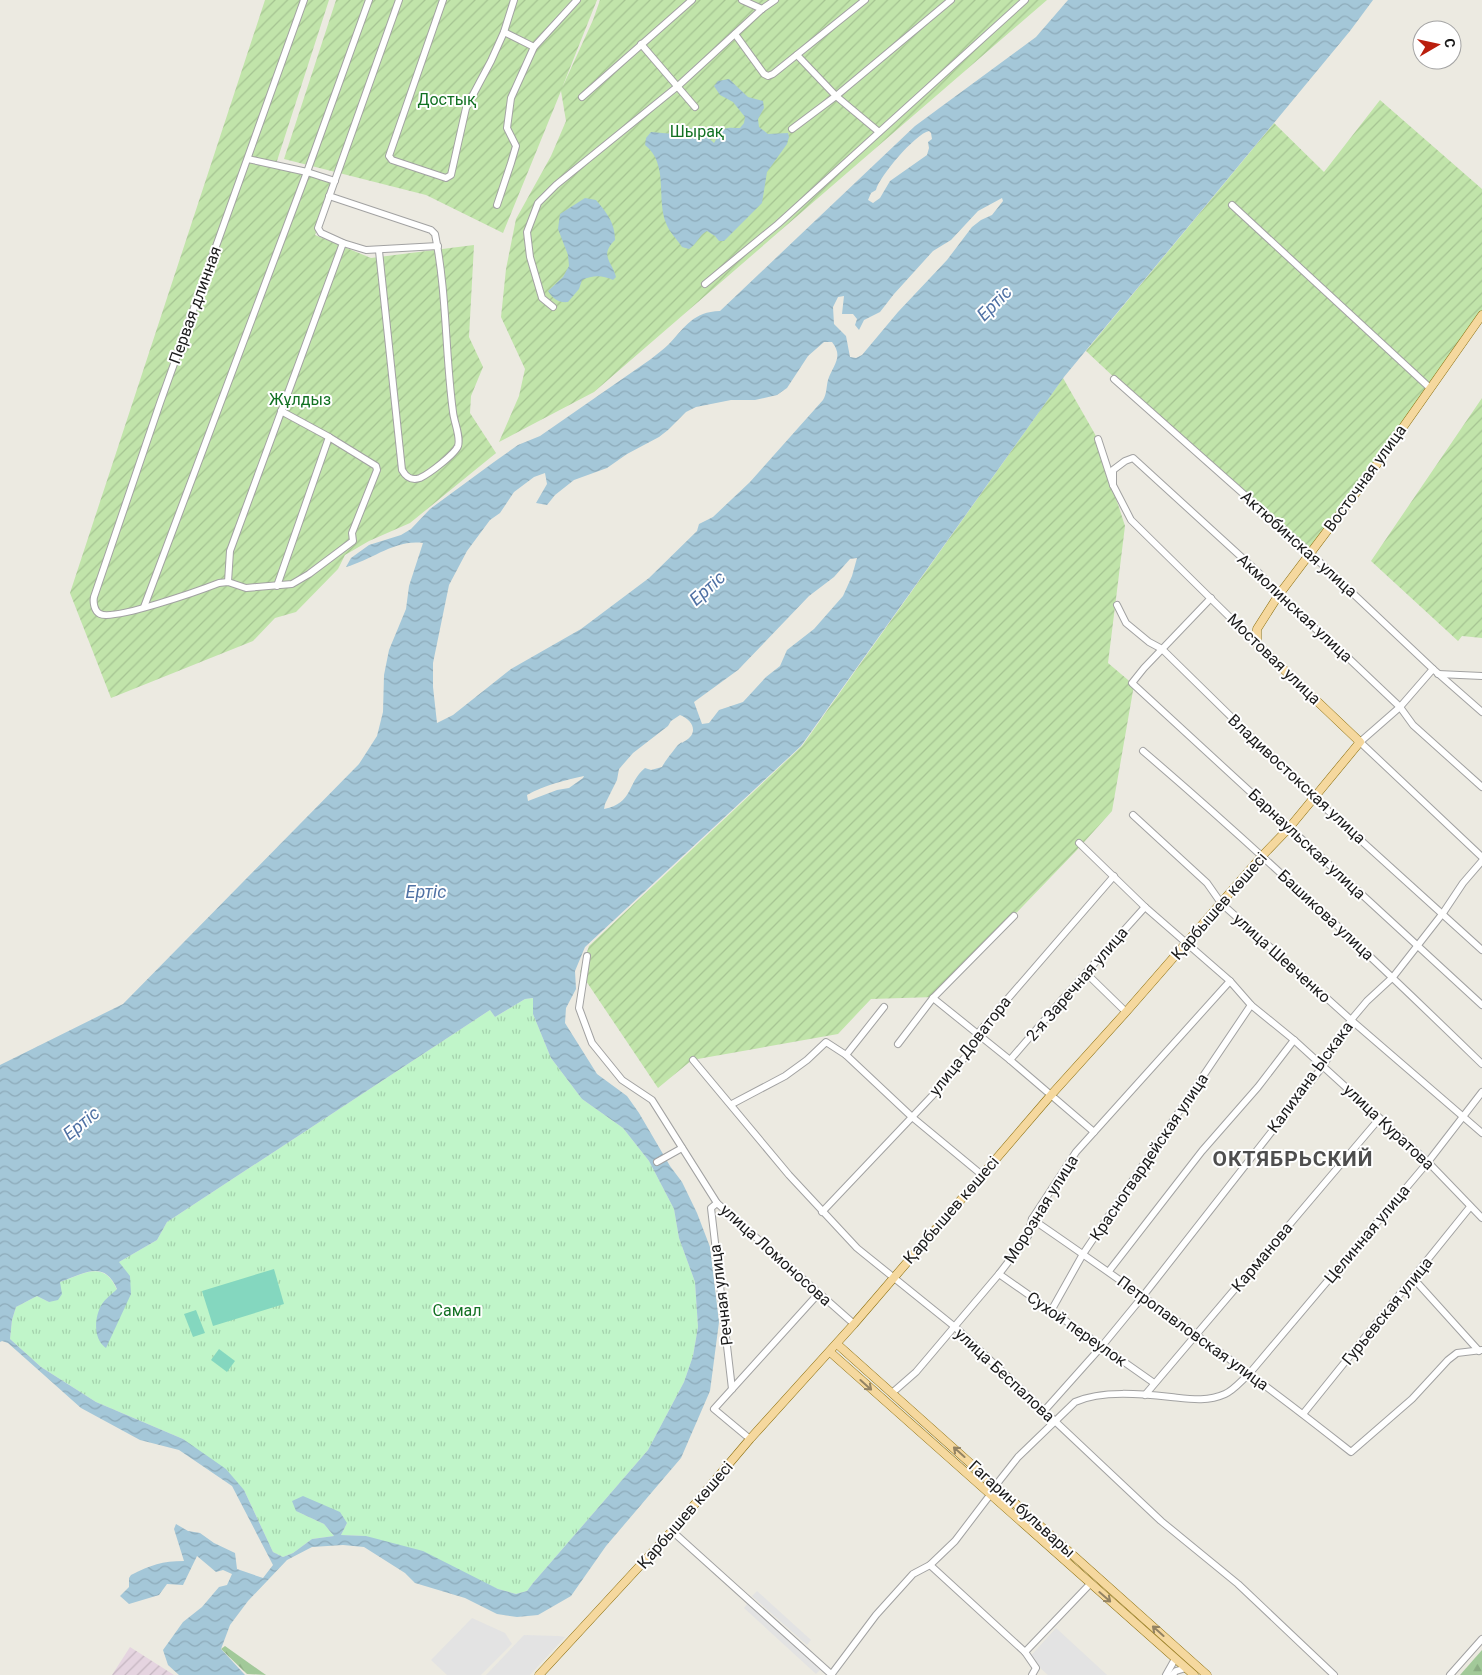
<svg xmlns="http://www.w3.org/2000/svg" width="1482" height="1675" viewBox="0 0 1482 1675" font-family="Roboto,sans-serif">
	<style>
		.industrial { fill: url(#industrial-furrows) }
		.forest { fill: url(#forest-firs) }
		.park { fill: url(#park-tufts) }
		.garden { fill: url(#garden-furrows) }
		.pitch { fill: #84d7bf }
		.parking { fill: #e3e3e3 }
		.water { fill: url(#water-waves); fill-rule: evenodd }
		.lines { fill: none; stroke-linecap: round; stroke-linejoin: round }
		.minor-casing { stroke: #a2a2a2; stroke-width: 8 }
		.major-casing { stroke: #896c09; stroke-width: 9 }
		.minor { stroke: #fff; stroke-width: 6 }
		.major { stroke: #f5d89e; stroke-width: 8 }
		.oneway { stroke: #938363 }
		.labels { text-anchor: middle; dominant-baseline: central; stroke-width: 4; stroke-linejoin: round; paint-order: stroke }
		.park-label { font-size: 16px; fill: #127123; stroke: #fff }
		.street-label { font-size: 16px; fill: #1b1b1b; stroke: #fff }
		.water-label { font-size: 18px; font-style: italic; fill: #4f71a4; stroke: #fff }
		.district-label { font-size: 21px; font-weight: bold; letter-spacing: 1px; fill: #4e4e4e; stroke: #fff }
	</style>
	<defs>
		<pattern id="industrial-furrows" width="10" height="10" patternUnits="userSpaceOnUse" patternTransform="scale(1.25)"><rect width="10" height="10" fill="#e5d4e0"/><path d="M-1 1l2-2M0 10L10 0M9 11l2-2" fill="none" stroke="#c4b5c0"/></pattern>
		<pattern id="forest-firs" width="22" height="20" patternUnits="userSpaceOnUse" patternTransform="scale(1.25)"><rect width="22" height="20" fill="#a2c999"/><path d="M5 1l3.5 6h-7zM16 11l3.5 6h-7z" fill="#8bac83"/></pattern>
		<pattern id="park-tufts" width="24" height="20" patternUnits="userSpaceOnUse" patternTransform="scale(1.25)"><rect width="24" height="20" fill="#c0f5c9"/><path d="M3 7l-1-3M5 7V3M7 7l1-3M15 17l-1-3M17 17v-4M19 17l1-3" fill="none" stroke="#a4d1ac"/></pattern>
		<pattern id="garden-furrows" width="10" height="10" patternUnits="userSpaceOnUse" patternTransform="scale(1.25)"><rect width="10" height="10" fill="#c1e4aa"/><path d="M-1 1l2-2M0 10L10 0M9 11l2-2" fill="none" stroke="#a5c392"/></pattern>
		<pattern id="water-waves" width="16" height="10" patternUnits="userSpaceOnUse" patternTransform="scale(1.25)"><rect width="16" height="10" fill="#a4c7d8"/><path d="M0 5q4-4 8 0t8 0" fill="none" stroke="#8daab9"/></pattern>
	</defs>
	<rect width="100%" height="100%" fill="#eceae1"/>
	<polygon class="industrial" points="130,1647 174,1675 112,1675"/>
	<g class="forest">
		<polygon points="225,1646 266,1675 247,1674 221,1649"/>
		<polygon points="1482,1650 1482,1675 1460,1675"/>
	</g>
	<path class="park" d="M534,998l-1,16 18,44 31,41 41,29 26,33 25,48 5,29 16,44 3,45 -5,29 -9,26 -36,68 -115,133 -6,8 -11,3 -18,-5 -132,-53 -25,-1 6,-12 -51,-12 28,13 10,12 -22,3 -19,14 -10,4 -10,-5 -29,-62 -61,-51 -87,-37 -55,-35 -31,-28 2,-19 4,-13 21,-11 12,6 11,-20c24,-8 44,-23 57,8l-15,14 29,-10 -12,-32 38,-22 10,-18 323,-212 5,7 30,-18z"/>
	<g class="garden">
		<polygon points="265,0 329,0 276,164 335,181 315,235 371,258 474,245 469,337 483,367 471,396 470,413 496,453 410,523 369,541 345,555 338,569 296,612 275,618 253,641 111,698 70,593"/>
		<polygon points="336,0 597,0 562,88 593,20 600,0 1047,0 594,392 499,442 519,396 525,369 501,317 506,269 516,219 551,156 566,121 561,91 503,233 426,195 284,159"/>
		<polygon points="1380,100 1482,189 1482,320 1304,555 1086,351 1274,123 1324,172"/>
		<polygon points="1063,378 1096,436 1125,526 1108,663 1134,685 1112,811 1076,851 935,997 871,999 838,1034 692,1060 658,1088 580,972 589,946 802,746"/>
		<polygon points="1482,398 1482,638 1462,636 1458,641 1371,561"/>
	</g>
	<g class="pitch">
		<polygon points="274,1269 284,1304 213,1326 202,1291"/>
		<polygon points="196,1310 205,1333 193,1337 184,1314"/>
		<polygon points="219,1349 235,1361 227,1372 211,1360"/>
	</g>
	<g class="parking">
		<polygon points="757,1591 811,1640 807,1645 752,1596"/>
		<polygon points="748,1603 821,1669 816,1674 744,1608"/>
		<polygon points="472,1618 505,1633 512,1644 481,1675 447,1675 431,1660"/>
		<polygon points="1056,1628 1107,1675 1048,1675 1029,1658"/>
		<polygon points="524,1635 559,1636 565,1637 530,1675 486,1675"/>
	</g>
	<g class="water">
		<path d="M1068,0h305l-23,31 -286,346 -263,369 -216,201 -10,24 1,18 -10,19 -1,15 32,51 30,22 12,17 31,53 12,16 15,31 13,34 9,75 -9,69 -29,67 -75,88 -35,50 -33,19 -21,2 -20,-3 -32,-16 -50,-15 -10,-10 -41,-26 -21,-2 -31,2 -25,13 -39,41 -18,24 -9,24 24,26h-66l-11,-10 -5,-15 20,-28 19,-15 17,-20 8,-2 5,-11 -9,-4 -7,2 -19,-16 -14,29 -16,-1 -8,11 -30,9 -9,-8 9,-9v-9l2,-3c20,-10 31,-14 53,-14l-10,-32 2,-5 12,7 12,2 14,10 21,10 2,16 26,9 10,-13 -41,-79 -53,-36 -39,-10 -59,-32 -73,-65 -6,-2 -2,1v-277l123,-61 236,-240 18,-28 6,-24 1,-37 5,-25 17,-41 3,-23 14,-43c-28,-4 -51,17 -77,24l5,-9 18,-13 32,-10 10,-6 19,-20 64,-47 24,-17 22,-9 111,-77c6,-5 13,-10 18,-15 17,-18 24,-32 51,-33l195,-185 121,-89zM929,131l2,2 1,6 -4,3 1,6 -2,7 -37,26 -10,17 -7,5 -5,-3 3,-7 5,-3c3,-13 39,-56 53,-59zM1002,198l1,3 -11,14 -11,5 -9,7 -25,33 -49,52 -36,43 -6,3 -6,-1 -4,-21 -12,-12 -1,-17 5,-10 6,-1 -2,18h11l4,5 -2,6 4,5 5,-10 16,-8 14,-18 39,-43 18,-11 27,-29zM824,342h8c12,15 1,23 -4,38 -2,8 -1,13 -5,20l-73,82 -37,35 -14,7 -2,7 -48,47 -68,51 -70,40 -58,46 -16,8 -4,-36v-24l16,-78 18,-34 23,-31 10,-7 14,-21 20,-15 11,-4 2,11 -11,19 11,2 8,-10 19,-15 33,-12 20,-14 32,-17 9,-7 18,-18 10,-5 35,-7h24l22,-5 10,-7 21,-32zM857,558l-5,18 -9,20 -29,33 -27,21 -7,16 -14,11 -23,25 -24,8 -10,13 -7,1 -8,-22 44,-32 71,-74 25,-19 16,-18zM680,715c13,5 19,18 5,26 -6,4 -1,-1 -7,4 -2,2 -15,19 -16,22l-11,3 -6,-2c-19,16 -11,35 -41,41l1,-5 12,-24 2,-11 14,-16 35,-27 3,-5zM584,776l-1,2 -14,10 -12,2 -29,11 -1,-6c17,-10 39,-15 57,-19zM533,998v16l18,44 31,41 41,29 26,33 25,48 5,29 16,44 3,45 -5,29 -9,26 -36,68 -115,133 -6,8 -11,3 -18,-5 -75,-38 -57,-15 -25,-1 6,-12 -7,-11 -37,-16 -11,5 4,10 28,13 10,12 -22,3 -19,14 -10,4 -10,-5 -29,-62 -18,-21 -43,-30 -87,-37 -55,-35 -31,-28 2,-19 4,-13 21,-11 12,6 9,-2 4,-6 -2,-12c24,-8 44,-23 57,7 -5,5 -12,10 -15,15 -8,13 -9,35 4,44l25,-54 -1,-18 -11,-14 38,-22 10,-18 323,-212 5,7 30,-18z"/>
		<path d="M729,79l19,18 15,4 1,7 -6,11 1,8 9,7 20,-1 1,4 -2,7 -20,28 -5,31 -38,38h-5l-4,-5 -8,-5c-8,4 -10,13 -18,18l-7,-2c-5,-8 -13,-15 -16,-24 -10,-25 3,-59 -21,-78l1,-7 5,-6 23,2 14,-6 12,2 14,13c3,-4 3,-8 6,-11 5,-6 13,-4 20,-4l4,-5 1,-6 -12,-15 -13,-7 -6,-9 4,-5z"/>
		<path d="M585,198l11,2c11,13 19,23 19,40 -16,16 -3,21 1,37l-3,3c-11,-5 -20,-5 -31,0l-3,9 -11,13c-9,1 -15,-3 -20,-11l15,-14 6,-11 -1,-11 -10,-26 2,-15z"/>
	</g>
	<g class="lines">
		<g class="minor-casing">
			<g id="minor">
				<polyline points="399,0 318,228 321,233 343,243 366,250 438,246"/>
				<polyline points="443,0 389,156 392,160 446,178 451,175 466,108 491,61 504,32 514,0"/>
				<polyline points="742,0 762,9"/>
				<polyline points="504,32 534,47"/>
				<polyline points="735,34 764,74 768,76 773,74 865,0"/>
				<polyline points="641,44 695,107"/>
				<polyline points="797,55 836,96 879,132"/>
				<polyline points="582,97 692,0"/>
				<polyline points="792,129 836,96 951,0"/>
				<polyline points="248,159 307,172 335,181"/>
				<path d="M329,196l102,34 4,4c12,59 10,119 18,178 1,10 8,25 5,34 -3,8 -29,28 -38,32 -9,3 -14,-1 -18,-8l-23,-219"/>
				<polyline points="497,205 511,163 516,146 507,128 511,98 534,47 577,0"/>
				<polyline points="1232,205 1430,388"/>
				<polyline points="705,284 778,224 1025,0"/>
				<polyline points="553,307 542,298 530,257 527,232 538,203 556,185 678,86 762,9 775,0"/>
				<polyline points="1114,379 1310,553 1433,669 1482,712"/>
				<path d="M281,411l48,26 47,29 1,4 -25,63 1,8 -44,33 -17,10 -46,4 -18,-6 -9,1c-18,7 -105,38 -119,31 -6,-3 -7,-12 -6,-17l66,-194 144,-403"/>
				<polyline points="1098,439 1113,485 1131,520 1257,644"/>
				<polyline points="1113,485 1113,470 1125,461 1133,458 1260,574 1278,596 1342,652 1400,707 1413,725 1482,787"/>
				<polyline points="228,582 230,551 343,243"/>
				<polyline points="277,586 329,437"/>
				<polyline points="1211,598 1144,668 1132,683 1482,1005"/>
				<polyline points="1117,605 1126,623 1149,642 1162,649 1313,797 1482,950"/>
				<polyline points="144,607 307,172 369,0"/>
				<polyline points="1433,669 1400,707 1360,742 1482,857"/>
				<polyline points="1438,674 1482,676"/>
				<path d="M1143,751c117,100 229,206 339,313"/>
				<polyline points="1133,815 1207,883 1221,903 1351,1020 1482,1133"/>
				<polyline points="1079,843 1145,907 1230,981 1251,1005 1294,1040 1428,1162 1482,1218"/>
				<polyline points="587,956 579,1008 592,1043 622,1080 652,1100 717,1203 854,1324"/>
				<polyline points="1086,973 1126,1012"/>
				<polyline points="933,998 1010,1060 1094,1132"/>
				<polyline points="898,1044 933,998 1014,916"/>
				<polyline points="846,1055 912,1117 982,1175"/>
				<polyline points="693,1060 789,1175 857,1248 955,1327 1161,1521 1238,1584 1334,1675"/>
				<polyline points="1010,1060 1066,995 1145,907"/>
				<polyline points="732,1104 785,1076 807,1060 826,1042 846,1055 884,1007"/>
				<polyline points="657,1162 682,1148"/>
				<polyline points="717,1203 711,1208 732,1389"/>
				<polyline points="822,1212 932,1096 966,1056 980,1036 979,1032 1114,876"/>
				<path d="M1032,1219c109,75 216,151 319,233l61,-53 36,-39 9,-7 25,-3"/>
				<polyline points="1109,1271 1202,1151 1258,1087 1294,1040"/>
				<polyline points="999,1274 1154,1383"/>
				<polyline points="1413,1278 1479,1351"/>
				<polyline points="1051,1311 1083,1254 1251,1005"/>
				<polyline points="892,1393 916,1372 999,1274 1028,1236 1032,1219 1076,1152 1230,981"/>
				<polyline points="1145,1395 1379,1119"/>
				<polyline points="1044,1411 1102,1346 1143,1296 1323,1066 1351,1020 1367,1001 1393,977 1443,913 1463,883 1482,861"/>
				<polyline points="1303,1414 1470,1207"/>
				<polyline points="750,1439 714,1409 819,1293"/>
				<path d="M996,1485l22,-28 57,-55c27,-12 67,-8 96,-5 19,2 36,5 54,-3 9,-4 16,-13 24,-20l179,-212 54,-70"/>
				<polyline points="672,1531 832,1675"/>
				<polyline points="930,1565 1025,1652 1036,1668 1032,1675"/>
				<polyline points="1025,1652 1090,1584"/>
				<polyline points="831,1675 876,1615 913,1574 930,1565 955,1541 990,1495"/>
				<polyline points="1166,1675 1175,1659"/>
				<polyline points="1172,1675 1176,1671 1186,1668"/>
				<polyline points="1450,1675 1482,1639"/>
			</g>
		</g>
		<g class="major-casing">
			<g id="major">
				<polyline points="837,1344 1207,1675"/>
				<polyline points="830,1352 1194,1675"/>
				<polyline points="539,1675 672,1531 750,1439 854,1324 1051,1095 1126,1012 1262,856 1289,828 1360,742 1257,644 1257,629 1278,596 1370,474 1482,315"/>
			</g>
		</g>
		<use href="#minor" class="minor"/>
		<use href="#major" class="major"/>
	</g>
	<defs><path id="oneway-shaft" d="M-6 0H5M1.5-3L5.5 0L1.5 3" fill="none" stroke-width="1.6" stroke-linecap="round" stroke-linejoin="round" transform="scale(1.25)"/></defs>
	<g class="oneway">
		<use href="#oneway-shaft" transform="translate(866 1385) rotate(42)"/>
		<use href="#oneway-shaft" transform="translate(959 1452) rotate(-138)"/>
		<use href="#oneway-shaft" transform="translate(1105 1597) rotate(41)"/>
		<use href="#oneway-shaft" transform="translate(1158 1631) rotate(-138)"/>
	</g>
	<g class="labels">
		<g class="park-label">
			<text x="447" y="99">Достық</text>
			<text x="697" y="131">Шырақ</text>
			<text x="300" y="399">Жұлдыз</text>
			<text x="457" y="1310">Самал</text>
		</g>
		<g class="street-label">
			<text transform="translate(195 305) rotate(-70)">Первая длинная</text>
			<text transform="translate(1365 478) rotate(-54)">Восточная улица</text>
			<text transform="translate(1299 544) rotate(42)">Актюбинская улица</text>
			<text transform="translate(1295 608) rotate(43)">Акмолинская улица</text>
			<text transform="translate(1274 659) rotate(44)">Мостовая улица</text>
			<text transform="translate(1297 779) rotate(43)">Владивостокская улица</text>
			<text transform="translate(1307 844) rotate(43)">Барнаульская улица</text>
			<text transform="translate(1219 906) rotate(-49)">Қарбышев көшесі</text>
			<text transform="translate(1326 915) rotate(43)">Башикова улица</text>
			<text transform="translate(1282 958) rotate(42)">улица Шевченко</text>
			<text transform="translate(1077 984) rotate(-49)">2-я Заречная улица</text>
			<text transform="translate(970 1046) rotate(-52)">улица Доватора</text>
			<text transform="translate(1310 1077) rotate(-54)">Калихана Ыскака</text>
			<text transform="translate(1389 1127) rotate(43)">улица Куратова</text>
			<text transform="translate(1149 1157) rotate(-56)">Красногвардейская улица</text>
			<text transform="translate(1041 1209) rotate(-58)">Морозная улица</text>
			<text transform="translate(951 1210) rotate(-49)">Қарбышев көшесі</text>
			<text transform="translate(1367 1234) rotate(-50)">Целинная улица</text>
			<text transform="translate(776 1255) rotate(42)">улица Ломоносова</text>
			<text transform="translate(1262 1257) rotate(-50)">Карманова</text>
			<text transform="translate(721 1295) rotate(-97)">Речная улица</text>
			<text transform="translate(1387 1311) rotate(-51)">Гурьевская улица</text>
			<text transform="translate(1077 1329) rotate(35)">Сухой переулок</text>
			<text transform="translate(1193 1333) rotate(36)">Петропавловская улица</text>
			<text transform="translate(1005 1375) rotate(43)">улица Беспалова</text>
			<text transform="translate(1022 1509) rotate(42)">Гагарин бульвары</text>
			<text transform="translate(685 1515) rotate(-49)">Қарбышев көшесі</text>
		</g>
		<g class="water-label">
			<text transform="translate(994 303) rotate(-45)">Ертіс</text>
			<text transform="translate(707 588) rotate(-42)">Ертіс</text>
			<text x="426" y="891">Ертіс</text>
			<text transform="translate(81 1123) rotate(-39)">Ертіс</text>
		</g>
		<g class="district-label">
			<text x="1293" y="1159">ОКТЯБРЬСКИЙ</text>
		</g>
	</g>
	<g transform="translate(1437 45) rotate(81)"><circle r="24" fill="#ffffff" stroke="#a4a4a4"/>
	<path d="M0-4L9 19L0 12L-9 19Z" fill="#ba1e0d"/>
	<text y="-8" font-size="14" font-weight="bold" text-anchor="middle" fill="#1b1b1b">С</text>
	</g>
</svg>
